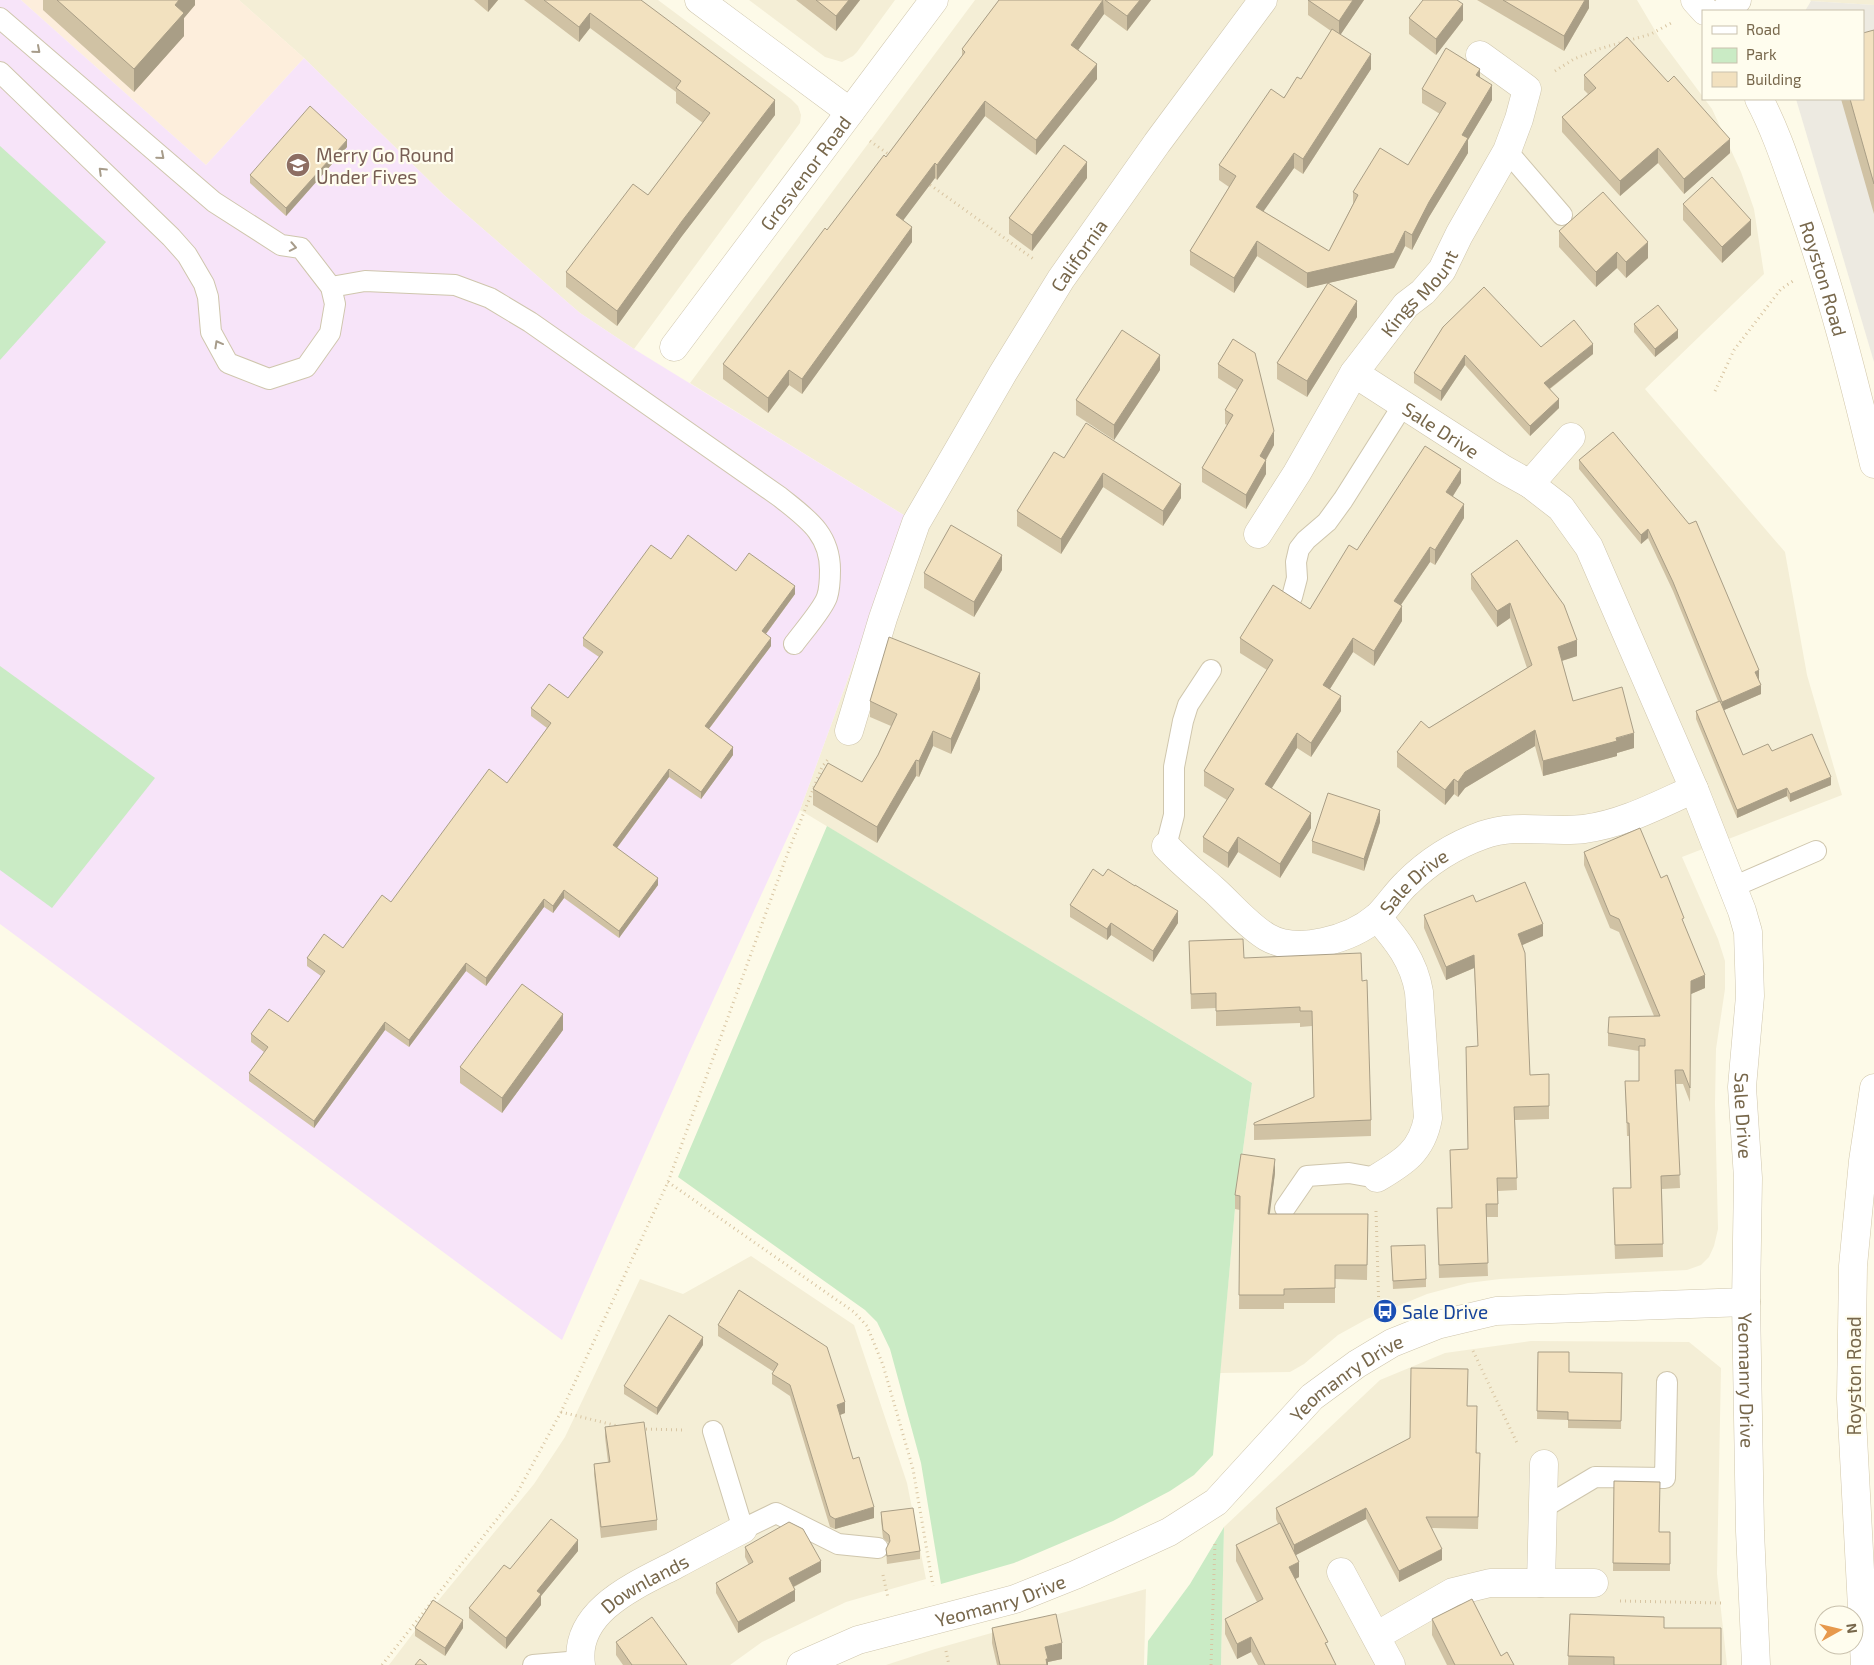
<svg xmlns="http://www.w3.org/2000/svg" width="1874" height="1665" viewBox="0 0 1874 1665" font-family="'Exo 2',sans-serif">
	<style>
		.residential { fill: #f4eed6 }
		.commercial { fill: #fdeedc }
		.industrial { fill: #edeae1 }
		.education { fill: #f7e4f9 }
		.green { fill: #caebc5 }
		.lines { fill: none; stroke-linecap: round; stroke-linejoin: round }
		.lane-casing { stroke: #cfc6ad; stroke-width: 22 }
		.street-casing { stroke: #cfc6ad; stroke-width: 29 }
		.secondary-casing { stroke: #d2c7aa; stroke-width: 29 }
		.path { stroke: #d8c5a2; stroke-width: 3; stroke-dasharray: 1 4; stroke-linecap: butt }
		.lane { stroke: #fff; stroke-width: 20 }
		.street { stroke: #fff; stroke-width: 28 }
		.secondary { stroke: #fff; stroke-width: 28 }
		.wall { fill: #d0c2a4 }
		.shaded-wall { fill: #a99e86 }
		.building { fill: #f2e1bf; stroke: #a99e86 }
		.oneway { stroke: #a79c8a }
		.labels { text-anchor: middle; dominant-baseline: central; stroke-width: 4.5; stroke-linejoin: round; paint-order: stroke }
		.education-label { font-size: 19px; fill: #785e54; stroke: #fffdee; text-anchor: start }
		.street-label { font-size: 19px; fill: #77674b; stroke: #fffdee }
		.transit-label { font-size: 19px; fill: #164399; stroke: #fffdee; text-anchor: start }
	</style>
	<rect width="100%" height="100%" fill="#fdfae8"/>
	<g class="residential">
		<polygon points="239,0 658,0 791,99 798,106 801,115 800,123 634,349 580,313 444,195 304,58"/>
		<polygon points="749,0 895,0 857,52 853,56 842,62 825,57"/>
		<polygon points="975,0 1637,0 1660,39 1712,109 1741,172 1754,209 1764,274 1645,389 1785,552 1807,675 1842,795 1682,857 1718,939 1725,961 1725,989 1716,1049 1715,1104 1718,1229 1714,1246 1709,1257 1701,1265 1687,1270 1500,1279 1468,1283 1427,1294 1367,1319 1338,1335 1304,1364 1290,1372 1220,1373 1235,1209 1252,1083 800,810 907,517 690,383"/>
		<polygon points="1810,0 1874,0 1874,5 1811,1"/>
		<polygon points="751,1256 854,1325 907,1483 926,1579 846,1602 762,1642 730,1665 389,1665 433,1607 534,1484 565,1437 640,1279 683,1294"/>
		<polygon points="1531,1341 1689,1342 1721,1368 1717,1574 1727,1665 1221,1665 1224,1527 1380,1380 1445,1353"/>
		<polygon points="1146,1589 1144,1665 886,1665 935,1649"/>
	</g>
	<polygon class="commercial" points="21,0 239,0 304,58 206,165"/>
	<polygon class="industrial" points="1811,1 1874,5 1874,362 1796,99 1863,99 1863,11 1805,11"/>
	<polygon class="education" points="0,0 21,0 206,165 304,58 444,195 580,313 634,349 907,517 800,810 689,1053 562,1340 0,924"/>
	<g class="green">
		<polygon points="0,146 106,242 0,360"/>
		<polygon points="0,666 155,778 52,908 0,870"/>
		<polygon points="827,826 1252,1083 1235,1209 1213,1455 1194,1475 1170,1491 1113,1521 1014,1563 941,1584 921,1463 890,1349 877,1322 865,1310 678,1177"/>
		<polygon points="1224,1527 1221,1665 1147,1665 1148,1641 1190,1584"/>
	</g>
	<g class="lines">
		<g class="lane-casing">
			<g id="lane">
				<polyline points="0,18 214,202 281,245 301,248 331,287 335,304 330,333 306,367 269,379 228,363 211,332 208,297 204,284 187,255 171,237 0,72"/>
				<polyline points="1507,151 1562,215"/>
				<path d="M331,287l34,-6 90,4 35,13 40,24 250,175c26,21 50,36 50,73 0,9 0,18 -3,27 -4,12 -25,36 -33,47"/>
				<polyline points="1292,597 1297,578 1296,562 1299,549 1306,540 1327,522 1343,500 1403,405"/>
				<polyline points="1166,846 1174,815 1174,767 1183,721 1188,705 1211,670"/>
				<polyline points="1733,887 1816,851"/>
				<polyline points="1285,1208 1307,1176 1349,1173 1377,1178"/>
				<polyline points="713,1431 743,1529 776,1513 838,1544 878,1548"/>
				<polyline points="1543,1508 1595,1477 1665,1478 1667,1382"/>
				<polyline points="533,1665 580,1661"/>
			</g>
		</g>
		<g class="street-casing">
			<g id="street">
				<polyline points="699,0 850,112"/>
				<polyline points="1725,11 1737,0"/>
				<path id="s1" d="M674,347l260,-347"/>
				<path id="s2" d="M1354,373l149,96 27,15 31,24 28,39 105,242 48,122 6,21 2,64 -8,91 6,91 -2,124 4,229 6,134"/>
				<polyline points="1530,484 1571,437"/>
				<path id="s3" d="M1258,534l39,-61 57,-100 52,-68 17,-13 19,-22 17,-35 48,-84 12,-32 8,-30 -47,-34"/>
				<path id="s4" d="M849,731l34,-113 33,-95 87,-150 58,-94 96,-136 106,-143"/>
				<path id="s5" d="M1166,846c15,16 31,29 47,43 18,16 34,36 54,48 31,18 84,2 110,-20 11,-10 19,-24 30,-34 21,-21 48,-38 76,-48 33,-12 67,-2 101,-6 39,-5 74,-24 110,-40"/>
				<path d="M1377,917c20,23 37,44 42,75l9,126c-6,33 -24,44 -51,60"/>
				<polyline points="1341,1572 1391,1665"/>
				<polyline points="1541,1583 1544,1464"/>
				<polyline points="1376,1636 1453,1592 1490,1583 1594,1583"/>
				<path id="s6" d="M581,1665c-8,-54 55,-80 94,-100 22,-12 45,-24 68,-36"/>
				<path id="s7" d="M801,1665l57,-25 157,-41 60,-24 94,-43 47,-30 96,-105 45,-33 35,-21 45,-18 59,-14 250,-9"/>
			</g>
		</g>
		<g class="secondary-casing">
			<g id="secondary">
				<polyline points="1695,0 1705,11"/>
				<path id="s8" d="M1759,99c18,34 29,70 42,106 30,85 52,171 73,259"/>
				<polyline points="1865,1665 1851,1399 1853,1266 1863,1161 1874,1088"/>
			</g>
		</g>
		<g class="path">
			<polyline points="1555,71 1574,59 1599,49 1651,34 1673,22"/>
			<polyline points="870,141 891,156"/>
			<polyline points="926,182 1035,260"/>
			<polyline points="1715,391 1734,350 1781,289 1793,281"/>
			<polyline points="668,1182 854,1312 867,1326 883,1365 913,1469 933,1586"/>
			<polyline points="1376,1211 1379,1312"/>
			<polyline points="1473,1351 1518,1445"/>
			<polyline points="561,1412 618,1426"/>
			<polyline points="641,1429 685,1430"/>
			<polyline points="883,1575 888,1598"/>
			<polyline points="1620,1601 1721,1603"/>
			<polyline points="946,1651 949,1665"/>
			<polyline points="382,1665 516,1495 561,1412 668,1182 787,855 822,767 829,758"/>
			<polyline points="1211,1665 1215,1542"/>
		</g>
		<use href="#lane" class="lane"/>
		<use href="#street" class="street"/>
		<use href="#secondary" class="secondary"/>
	</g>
	<g class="wall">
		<polygon points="43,0 195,0 195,5 184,18 184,36 134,92 43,10"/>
		<polygon points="474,0 498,0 488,12"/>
		<polygon points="524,0 641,0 775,115 682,236 617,326 566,287 566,272 648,195 703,123 676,103 676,92 590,28 579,42"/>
		<polygon points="796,0 860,0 836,31"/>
		<polygon points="999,0 1151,0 1127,31 1104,14 1078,50 1097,79 1036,155 985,116 937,180 935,178 903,220 912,242 802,394 789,385 768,413 723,379 723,364 827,230 886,157 962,56 962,49"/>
		<polygon points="1308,0 1364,0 1340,35 1371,69 1303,174 1294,168 1263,211 1329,251 1353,204 1353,192 1408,165 1440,114 1422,103 1422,89 1480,77 1492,100 1468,140 1468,153 1429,217 1412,250 1405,246 1394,268 1328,283 1357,317 1307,397 1277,379 1277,363 1328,283 1307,288 1257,256 1234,293 1190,265 1190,251 1229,187 1219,180 1219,165 1301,79 1331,31 1308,15"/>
		<polygon points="1477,0 1589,0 1589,8 1564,51"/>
		<polygon points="1409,18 1463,20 1436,55 1409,34"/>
		<polygon points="1874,30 1874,214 1841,99 1863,99"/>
		<polygon points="1584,75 1730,153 1684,194 1658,163 1620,196 1562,132 1562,117 1588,94 1584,90"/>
		<polygon points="347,147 286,216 250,183 250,175"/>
		<polygon points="1087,178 1032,251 1009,234 1009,218"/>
		<polygon points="1683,204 1751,235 1722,263 1683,220"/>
		<polygon points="1559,231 1648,258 1626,278 1617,268 1596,287 1559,247"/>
		<polygon points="1634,324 1678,338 1655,357 1634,332"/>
		<polygon points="1443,327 1541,347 1593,354 1550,389 1559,408 1530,436 1465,365 1441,401 1414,383 1414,373"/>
		<polygon points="1233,339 1274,445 1266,460 1266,474 1246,509 1202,482 1202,468 1227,425 1225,424 1225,410 1237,390 1218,378 1218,364"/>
		<polygon points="1160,370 1114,440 1076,415 1076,400"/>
		<polygon points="1613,432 1759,679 1759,680 1761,694 1724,710 1743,755 1772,751 1831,785 1790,802 1787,796 1737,818 1696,719 1696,711 1718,701 1673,591 1648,538 1641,544 1579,469 1579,460"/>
		<polygon points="1064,458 1181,498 1163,526 1103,487 1061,554 1017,526 1017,511"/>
		<polygon points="1461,483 1453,496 1464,518 1435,565 1430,562 1401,605 1402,621 1374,666 1353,652 1330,689 1341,711 1311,757 1297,748 1271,789 1311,828 1280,878 1238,852 1228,868 1203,852 1203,837 1227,800 1204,786 1204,771 1267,670 1240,653 1240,638 1310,609 1357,550"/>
		<polygon points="1517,540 1577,656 1562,661 1573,701 1634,748 1617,753 1617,756 1543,776 1535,746 1465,788 1458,797 1454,794 1445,805 1397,767 1397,752 1429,728 1527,668 1510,618 1497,627 1471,589 1471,574"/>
		<polygon points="671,559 736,571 795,594 766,634 771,646 709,729 733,755 701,799 669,777 617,848 658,885 619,938 564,898 553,913 544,907 486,986 466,971 409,1047 385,1030 314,1128 249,1081 249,1073 264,1052 251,1042 251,1034 288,1022 321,976 307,966 307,958 343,948 391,902 507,783 547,728 531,716 531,708 568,698 599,657 583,646 583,638"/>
		<polygon points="1002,570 974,617 924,588 924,573"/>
		<polygon points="980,689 951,754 933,746 919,777 916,776 877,843 813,805 813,789 862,782 878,755 891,726 870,717 870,701"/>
		<polygon points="1380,822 1364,871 1312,853 1312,841"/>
		<polygon points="1584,852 1661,878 1684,926 1705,988 1691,994 1690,1102 1683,1084 1676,1084 1680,1188 1662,1189 1663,1257 1615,1259 1613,1188 1631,1188 1629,1136 1627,1136 1625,1081 1639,1081 1639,1051 1608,1046 1608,1033 1654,1016 1619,932 1610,928 1584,865"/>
		<polygon points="1476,902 1543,936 1522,945 1530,1075 1549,1074 1549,1119 1515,1120 1517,1190 1498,1191 1498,1217 1486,1217 1488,1276 1439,1278 1437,1208 1452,1208 1450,1150 1468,1149 1478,1046 1474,968 1446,980 1424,928 1424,915"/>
		<polygon points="1070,905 1178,923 1153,962 1111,935 1107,940 1070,917"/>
		<polygon points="1189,941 1244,958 1362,981 1371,1120 1371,1136 1254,1140 1254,1123 1314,1097 1312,1026 1300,1027 1300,1023 1216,1026 1216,1008 1191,1009"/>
		<polygon points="563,1030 502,1113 460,1083 460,1067"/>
		<polygon points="1275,1173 1269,1214 1368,1214 1367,1280 1335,1279 1335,1303 1284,1303 1284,1309 1239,1309 1240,1210 1235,1209 1235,1195"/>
		<polygon points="1391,1246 1426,1279 1426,1287 1393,1289"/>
		<polygon points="739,1290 845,1413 840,1415 853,1459 874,1518 835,1529 830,1527 790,1396 772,1384 772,1374 774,1372 718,1336 718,1325"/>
		<polygon points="703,1345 657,1415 624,1394 624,1386"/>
		<polygon points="1538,1352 1569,1372 1622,1373 1621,1429 1568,1428 1568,1420 1537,1419"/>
		<polygon points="1468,1406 1477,1453 1480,1465 1478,1529 1432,1528 1442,1560 1399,1582 1366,1519 1296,1555 1299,1577 1296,1579 1336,1665 1258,1665 1251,1652 1237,1659 1225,1634 1225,1619 1257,1602 1236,1561 1236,1545 1278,1524 1276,1519 1276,1508 1410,1438"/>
		<polygon points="605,1427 657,1520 657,1530 601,1538 594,1474 594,1464 608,1462 605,1437"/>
		<polygon points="1614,1481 1659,1532 1670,1532 1670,1571 1613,1571"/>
		<polygon points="881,1512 920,1551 920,1559 887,1564 886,1549 889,1543 883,1538 881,1520"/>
		<polygon points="745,1547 821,1572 794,1587 795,1601 738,1633 716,1593 716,1583 749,1565 745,1557"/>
		<polygon points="578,1551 541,1596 541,1605 506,1649 469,1618 469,1608 510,1569"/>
		<polygon points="1570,1614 1664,1628 1721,1665 1568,1665"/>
		<polygon points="1432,1619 1501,1656 1514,1665 1447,1665 1432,1635"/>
		<polygon points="415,1628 463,1628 445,1656 415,1636"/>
		<polygon points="992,1628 1062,1659 1048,1662 1048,1665 997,1665 992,1643"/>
		<polygon points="616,1642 687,1665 623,1665 616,1655"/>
	</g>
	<g class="shaded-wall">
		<polygon points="179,0 195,0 195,5 184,18 184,36 134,92 134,69 175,5"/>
		<polygon points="488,0 498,0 488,12"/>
		<polygon points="849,0 860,0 836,31 836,16"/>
		<polygon points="1103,0 1104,14 1071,60 1071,45"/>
		<polygon points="1140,0 1151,0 1127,31 1127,16"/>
		<polygon points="1353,0 1364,0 1339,37 1339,21"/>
		<polygon points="1585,0 1589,0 1589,8 1564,51 1564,36"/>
		<polygon points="1463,4 1463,20 1436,55 1436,39"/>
		<polygon points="590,13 590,28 579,42 579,27"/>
		<polygon points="1371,54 1371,69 1303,174 1303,159"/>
		<polygon points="1097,64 1097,79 1036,155 1036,140"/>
		<polygon points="1480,69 1480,83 1476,75"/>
		<polygon points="1492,85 1492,100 1468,140 1468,153 1429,217 1412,250 1412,235 1462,135"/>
		<polygon points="775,100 775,115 682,236 617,326 617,311 682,221"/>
		<polygon points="985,101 985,116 937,180 937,165"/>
		<polygon points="1730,139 1730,153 1684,194 1684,179"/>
		<polygon points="347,140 347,147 286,216 286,208"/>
		<polygon points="1658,148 1658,163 1620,196 1620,181"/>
		<polygon points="1294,153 1294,168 1256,222 1256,207"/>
		<polygon points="1087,162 1087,178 1032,251 1032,235"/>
		<polygon points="935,163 935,178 896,230 896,215"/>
		<polygon points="1751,220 1751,235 1722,263 1722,247"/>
		<polygon points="912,227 912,242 802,394 802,379"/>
		<polygon points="1405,231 1405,246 1394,268 1307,288 1307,273"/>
		<polygon points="1257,241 1257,256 1234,293 1234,278"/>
		<polygon points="1648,242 1648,258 1626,278 1626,262"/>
		<polygon points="1617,252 1617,268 1596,287 1596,272"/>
		<polygon points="1357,301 1357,317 1307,397 1307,381"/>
		<polygon points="1678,330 1678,338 1655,357 1655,349"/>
		<polygon points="1593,344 1593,354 1544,393 1544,383"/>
		<polygon points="1160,355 1160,370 1114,440 1114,425"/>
		<polygon points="1465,355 1465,365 1441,401 1441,391"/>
		<polygon points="789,370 789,385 768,413 768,398"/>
		<polygon points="1559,399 1559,408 1530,436 1530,426"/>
		<polygon points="1274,431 1274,445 1260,470 1260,456"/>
		<polygon points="1266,460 1266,474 1246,509 1246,495"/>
		<polygon points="1461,469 1461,483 1446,507 1446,492"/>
		<polygon points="1103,473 1103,487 1061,554 1061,539"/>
		<polygon points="1181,484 1181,498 1163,526 1163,511"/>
		<polygon points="1464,504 1464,518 1435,565 1435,550"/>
		<polygon points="1648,529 1648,538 1641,544 1641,535"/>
		<polygon points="1430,547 1430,562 1394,615 1394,601"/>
		<polygon points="1002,555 1002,570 974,617 974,602"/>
		<polygon points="795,586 795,594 762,639 762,631"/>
		<polygon points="1510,603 1510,618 1497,627 1497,611"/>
		<polygon points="1402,606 1402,621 1374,666 1374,651"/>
		<polygon points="771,638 771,646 705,734 705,726"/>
		<polygon points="1353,638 1353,652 1323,700 1323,685"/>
		<polygon points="1577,640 1577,656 1558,662 1558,647"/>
		<polygon points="1759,670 1759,679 1755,681 1755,672"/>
		<polygon points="980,673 980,689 951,754 951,739"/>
		<polygon points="1761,685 1761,694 1722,711 1722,702"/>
		<polygon points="1341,696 1341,711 1311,757 1311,743"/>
		<polygon points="1535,730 1535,746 1465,788 1458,797 1458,782 1465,772"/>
		<polygon points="933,731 933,746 919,777 919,761"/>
		<polygon points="1297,733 1297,748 1265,799 1265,784"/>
		<polygon points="1634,733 1634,748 1617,753 1617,756 1543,776 1543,761"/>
		<polygon points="733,747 733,755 701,799 701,792"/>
		<polygon points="916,760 916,776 877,843 877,827"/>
		<polygon points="669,769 669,777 613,853 613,845"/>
		<polygon points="1831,777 1831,785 1790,802 1790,794"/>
		<polygon points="1454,779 1454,794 1445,805 1445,790"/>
		<polygon points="1787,788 1787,796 1737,818 1737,810"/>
		<polygon points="1380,810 1380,822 1364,871 1364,859"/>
		<polygon points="1311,813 1311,828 1280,878 1280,864"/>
		<polygon points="1238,837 1238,852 1228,868 1228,853"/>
		<polygon points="658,878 658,885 619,938 619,931"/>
		<polygon points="564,890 564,898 553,913 553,906"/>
		<polygon points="544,899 544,907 486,986 486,978"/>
		<polygon points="1178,911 1178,923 1153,962 1153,951"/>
		<polygon points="1111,923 1111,935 1107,940 1107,929"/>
		<polygon points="1543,924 1543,936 1518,947 1518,934"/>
		<polygon points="1474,955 1474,968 1446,980 1446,967"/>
		<polygon points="466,963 466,971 409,1047 409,1040"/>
		<polygon points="1705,975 1705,988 1691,994 1690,1102 1691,981"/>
		<polygon points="563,1014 563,1030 502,1113 502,1098"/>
		<polygon points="385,1022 385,1030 314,1128 314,1121"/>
		<polygon points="1275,1159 1275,1173 1268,1228 1268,1214"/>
		<polygon points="703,1337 703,1345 657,1415 657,1408"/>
		<polygon points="845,1402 845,1413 837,1416 837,1405"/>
		<polygon points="874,1507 874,1518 835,1529 835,1519"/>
		<polygon points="1366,1508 1366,1519 1294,1556 1294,1545"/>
		<polygon points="578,1540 578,1551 541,1596 541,1605 506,1649 506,1638 537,1591"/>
		<polygon points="1442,1549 1442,1560 1399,1582 1399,1571"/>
		<polygon points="821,1561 821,1572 789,1589 789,1578"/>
		<polygon points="1299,1562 1299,1577 1289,1582 1289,1567"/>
		<polygon points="795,1590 795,1601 738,1633 738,1622"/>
		<polygon points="463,1620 463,1628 445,1656 445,1648"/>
		<polygon points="1251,1637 1251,1652 1237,1659 1237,1644"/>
		<polygon points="1062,1643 1062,1659 1048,1662 1048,1665 1046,1665 1045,1647"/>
	</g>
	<g class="building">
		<polygon points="57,0 179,0 175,5 184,13 134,69"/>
		<polygon points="544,0 641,0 775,100 682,221 617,311 566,272 633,184 648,195 710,113 676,88 681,81 590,13 579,27"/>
		<polygon points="816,0 849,0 836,16"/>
		<polygon points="999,0 1103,0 1071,45 1097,64 1036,140 985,101 937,165 935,163 896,215 912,227 802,379 789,370 768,398 723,364 825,228 827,230 884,155 886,157 965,52 962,49"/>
		<polygon points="1105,0 1140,0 1127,16"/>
		<polygon points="1308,0 1353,0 1339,21"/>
		<polygon points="1423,0 1457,0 1463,4 1436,39 1409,18"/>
		<polygon points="1503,0 1585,0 1564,36"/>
		<polygon points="1332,29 1371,54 1303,159 1294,153 1256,207 1329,251 1358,195 1353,192 1380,148 1408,165 1446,103 1422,89 1446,48 1480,69 1476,75 1492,85 1462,135 1468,138 1429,202 1412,235 1405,231 1394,253 1307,273 1257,241 1234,278 1190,251 1236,176 1219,165 1271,89 1284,98 1297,77 1301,79"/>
		<polygon points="1874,30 1874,184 1850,99 1863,99 1863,33"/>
		<polygon points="1627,37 1668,82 1674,76 1730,139 1684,179 1658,148 1620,181 1562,117 1596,88 1584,75"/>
		<polygon points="310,106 347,140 286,208 250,175"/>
		<polygon points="1064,145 1087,162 1032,235 1009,218"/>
		<polygon points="1712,177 1751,220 1722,247 1683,204"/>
		<polygon points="1603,192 1648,242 1626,262 1617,252 1596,272 1559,231"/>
		<polygon points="1328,283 1357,301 1307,381 1277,363"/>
		<polygon points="1484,287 1541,347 1574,320 1593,344 1544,383 1559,399 1530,426 1465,355 1441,391 1414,373 1443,327"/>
		<polygon points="1658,305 1678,330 1655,349 1634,324"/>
		<polygon points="1122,330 1160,355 1114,425 1076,400"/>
		<polygon points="1233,339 1255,353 1274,431 1260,456 1266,460 1246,495 1202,468 1233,415 1225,410 1243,380 1218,364"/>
		<polygon points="1086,423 1181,484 1163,511 1103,473 1061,539 1017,511 1054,452 1064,458"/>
		<polygon points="1613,432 1689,524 1696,521 1759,670 1755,672 1761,685 1722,702 1673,582 1648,529 1641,535 1579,460"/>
		<polygon points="1425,446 1461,469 1446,492 1464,504 1435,550 1430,547 1394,601 1402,606 1374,651 1353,638 1323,685 1341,696 1311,743 1297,733 1265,784 1311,813 1280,864 1238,837 1228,853 1203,837 1234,789 1204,771 1273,660 1240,638 1273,585 1310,609 1349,545 1357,550"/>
		<polygon points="951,525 1002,555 974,602 924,573"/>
		<polygon points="688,535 736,571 749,553 795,586 762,631 771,638 705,726 733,747 701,792 669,769 613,845 658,878 619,931 564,890 553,906 544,899 486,978 466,963 409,1040 385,1022 314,1121 249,1073 268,1047 251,1034 269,1009 288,1022 325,971 307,958 324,934 343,948 382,895 391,902 489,769 507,783 551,723 531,708 549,684 568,698 603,652 583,638 651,545 671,559"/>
		<polygon points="1517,540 1564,605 1577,640 1558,647 1573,701 1622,687 1634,733 1616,738 1617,741 1543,761 1535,730 1465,772 1458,782 1454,779 1445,790 1397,752 1421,721 1429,728 1532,665 1510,603 1497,611 1471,574"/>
		<polygon points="889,637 980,673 951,739 933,731 919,761 916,760 877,827 813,789 828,763 862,782 878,755 897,714 870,701"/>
		<polygon points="1720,701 1743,755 1768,744 1772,751 1812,734 1831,777 1790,794 1787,788 1737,810 1696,711"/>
		<polygon points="1328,793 1380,810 1364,859 1312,841"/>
		<polygon points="1640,828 1661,878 1667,875 1684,918 1682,919 1705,975 1691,981 1690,1088 1683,1070 1675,1070 1680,1175 1661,1176 1663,1244 1615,1245 1613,1188 1631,1188 1629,1123 1627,1123 1625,1081 1639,1081 1639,1046 1645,1046 1645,1039 1608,1033 1609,1017 1660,1016 1619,919 1610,915 1584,852"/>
		<polygon points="1093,869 1103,876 1108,869 1135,886 1135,885 1178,911 1153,951 1111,923 1107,929 1070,905"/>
		<polygon points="1525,882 1543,924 1518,934 1525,953 1530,1075 1549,1074 1549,1106 1514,1107 1517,1178 1497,1178 1498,1204 1486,1204 1488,1263 1439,1265 1437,1208 1452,1208 1450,1150 1468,1149 1466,1047 1478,1046 1474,955 1446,967 1424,915 1473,895 1476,902"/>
		<polygon points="1243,939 1244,958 1361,953 1362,981 1367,980 1371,1120 1254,1125 1254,1123 1314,1097 1312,1011 1300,1011 1300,1007 1216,1011 1216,993 1191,994 1189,941"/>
		<polygon points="522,984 563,1014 502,1098 460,1067"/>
		<polygon points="1241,1154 1275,1159 1268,1214 1368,1214 1367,1265 1335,1265 1335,1288 1284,1289 1284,1295 1239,1295 1240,1196 1235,1195"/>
		<polygon points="1425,1245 1426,1279 1393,1281 1391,1246"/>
		<polygon points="739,1290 827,1347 845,1402 837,1405 853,1459 859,1457 874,1507 835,1519 830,1516 790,1385 772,1374 778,1364 718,1325"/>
		<polygon points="669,1315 703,1337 657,1408 624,1386"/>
		<polygon points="1538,1352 1569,1352 1569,1372 1622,1373 1621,1421 1568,1420 1568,1412 1537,1411"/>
		<polygon points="1411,1368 1468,1369 1467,1406 1477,1406 1476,1453 1480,1453 1478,1517 1426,1517 1442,1549 1399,1571 1366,1508 1294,1545 1276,1508 1410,1438"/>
		<polygon points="644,1422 657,1520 601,1527 594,1464 610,1462 605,1427"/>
		<polygon points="1614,1481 1660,1482 1659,1532 1670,1532 1670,1564 1613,1563"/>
		<polygon points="913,1508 920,1551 887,1556 886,1549 890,1541 889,1535 883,1530 881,1512"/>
		<polygon points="551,1519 578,1540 537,1591 541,1594 506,1638 469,1608 504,1565 510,1569"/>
		<polygon points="789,1522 803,1529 821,1561 789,1578 795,1590 738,1622 716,1583 753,1562 745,1547"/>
		<polygon points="1280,1523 1299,1562 1289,1567 1328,1642 1325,1643 1336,1665 1265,1665 1251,1637 1237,1644 1225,1619 1263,1599 1236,1545"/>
		<polygon points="1472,1599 1501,1656 1507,1652 1514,1665 1455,1665 1432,1619"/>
		<polygon points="433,1600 463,1620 445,1648 415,1628"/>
		<polygon points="1056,1614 1062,1643 1045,1647 1048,1659 1046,1659 1047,1665 1000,1665 992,1628"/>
		<polygon points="1570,1614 1664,1617 1664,1628 1721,1628 1721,1665 1614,1665 1614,1657 1568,1656"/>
		<polygon points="652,1617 687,1665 632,1665 616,1642"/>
		<polygon points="420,1659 427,1665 415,1665"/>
	</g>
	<defs><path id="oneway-chevron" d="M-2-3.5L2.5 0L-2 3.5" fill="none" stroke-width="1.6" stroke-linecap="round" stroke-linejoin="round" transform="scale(1.25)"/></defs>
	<g class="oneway">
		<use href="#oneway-chevron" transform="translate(37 50) rotate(41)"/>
		<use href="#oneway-chevron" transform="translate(161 156) rotate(41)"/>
		<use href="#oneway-chevron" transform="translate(102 171) rotate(-136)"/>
		<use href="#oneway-chevron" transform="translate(293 247) rotate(11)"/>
		<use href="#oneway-chevron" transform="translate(218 344) rotate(-119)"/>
	</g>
	<defs>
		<g id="school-disc" transform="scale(1.25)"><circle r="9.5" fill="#8d6e63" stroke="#fffdee"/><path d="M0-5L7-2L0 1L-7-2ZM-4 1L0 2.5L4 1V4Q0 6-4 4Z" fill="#fff"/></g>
		<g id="bus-disc" transform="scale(1.25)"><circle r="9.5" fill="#1a4fb4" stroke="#fffdee"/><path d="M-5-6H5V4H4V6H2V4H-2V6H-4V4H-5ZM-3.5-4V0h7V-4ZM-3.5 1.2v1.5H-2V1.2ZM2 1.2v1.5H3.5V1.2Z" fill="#fff"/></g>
	</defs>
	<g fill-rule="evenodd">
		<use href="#school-disc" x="298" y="165"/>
		<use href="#bus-disc" x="1385" y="1311"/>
	</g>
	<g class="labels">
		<g class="education-label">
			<text x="316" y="154">Merry Go Round<tspan x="316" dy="22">Under Fives</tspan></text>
		</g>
		<g class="street-label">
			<text stroke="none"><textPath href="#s1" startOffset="218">Grosvenor Road</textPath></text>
			<text stroke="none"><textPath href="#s4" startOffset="532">California</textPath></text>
			<text stroke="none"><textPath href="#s8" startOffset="191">Royston Road</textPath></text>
			<text stroke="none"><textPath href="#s3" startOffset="291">Kings Mount</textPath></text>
			<text stroke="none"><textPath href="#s2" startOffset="104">Sale Drive</textPath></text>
			<text stroke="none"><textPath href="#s5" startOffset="305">Sale Drive</textPath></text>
			<text stroke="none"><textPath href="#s2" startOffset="896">Sale Drive</textPath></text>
			<text transform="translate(1853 1376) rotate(-90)">Royston Road</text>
			<text stroke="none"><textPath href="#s7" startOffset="630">Yeomanry Drive</textPath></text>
			<text stroke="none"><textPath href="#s2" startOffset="1161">Yeomanry Drive</textPath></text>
			<text stroke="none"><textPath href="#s6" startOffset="112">Downlands</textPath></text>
			<text stroke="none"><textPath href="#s7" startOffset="210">Yeomanry Drive</textPath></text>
		</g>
		<g class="transit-label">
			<text x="1402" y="1311">Sale Drive</text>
		</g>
	</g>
	<rect x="1702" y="10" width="162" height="90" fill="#fffdee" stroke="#c9c1ad"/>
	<rect x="1712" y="26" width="25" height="8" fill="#ffffff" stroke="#c9c1ad"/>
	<text x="1746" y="35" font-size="15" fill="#77674b">Road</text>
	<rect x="1712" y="48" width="25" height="15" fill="#caebc5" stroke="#c9c1ad"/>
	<text x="1746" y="60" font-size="15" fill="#77674b">Park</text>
	<rect x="1712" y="72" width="25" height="15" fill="#f2e1bf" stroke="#c9c1ad"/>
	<text x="1746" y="85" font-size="15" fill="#77674b">Building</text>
	<g transform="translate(1839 1630) rotate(82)"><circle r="24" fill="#fffdee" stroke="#c9c1ad"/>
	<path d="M0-4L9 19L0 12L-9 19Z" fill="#e7994c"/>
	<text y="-8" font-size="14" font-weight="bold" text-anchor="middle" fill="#77674b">N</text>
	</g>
</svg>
